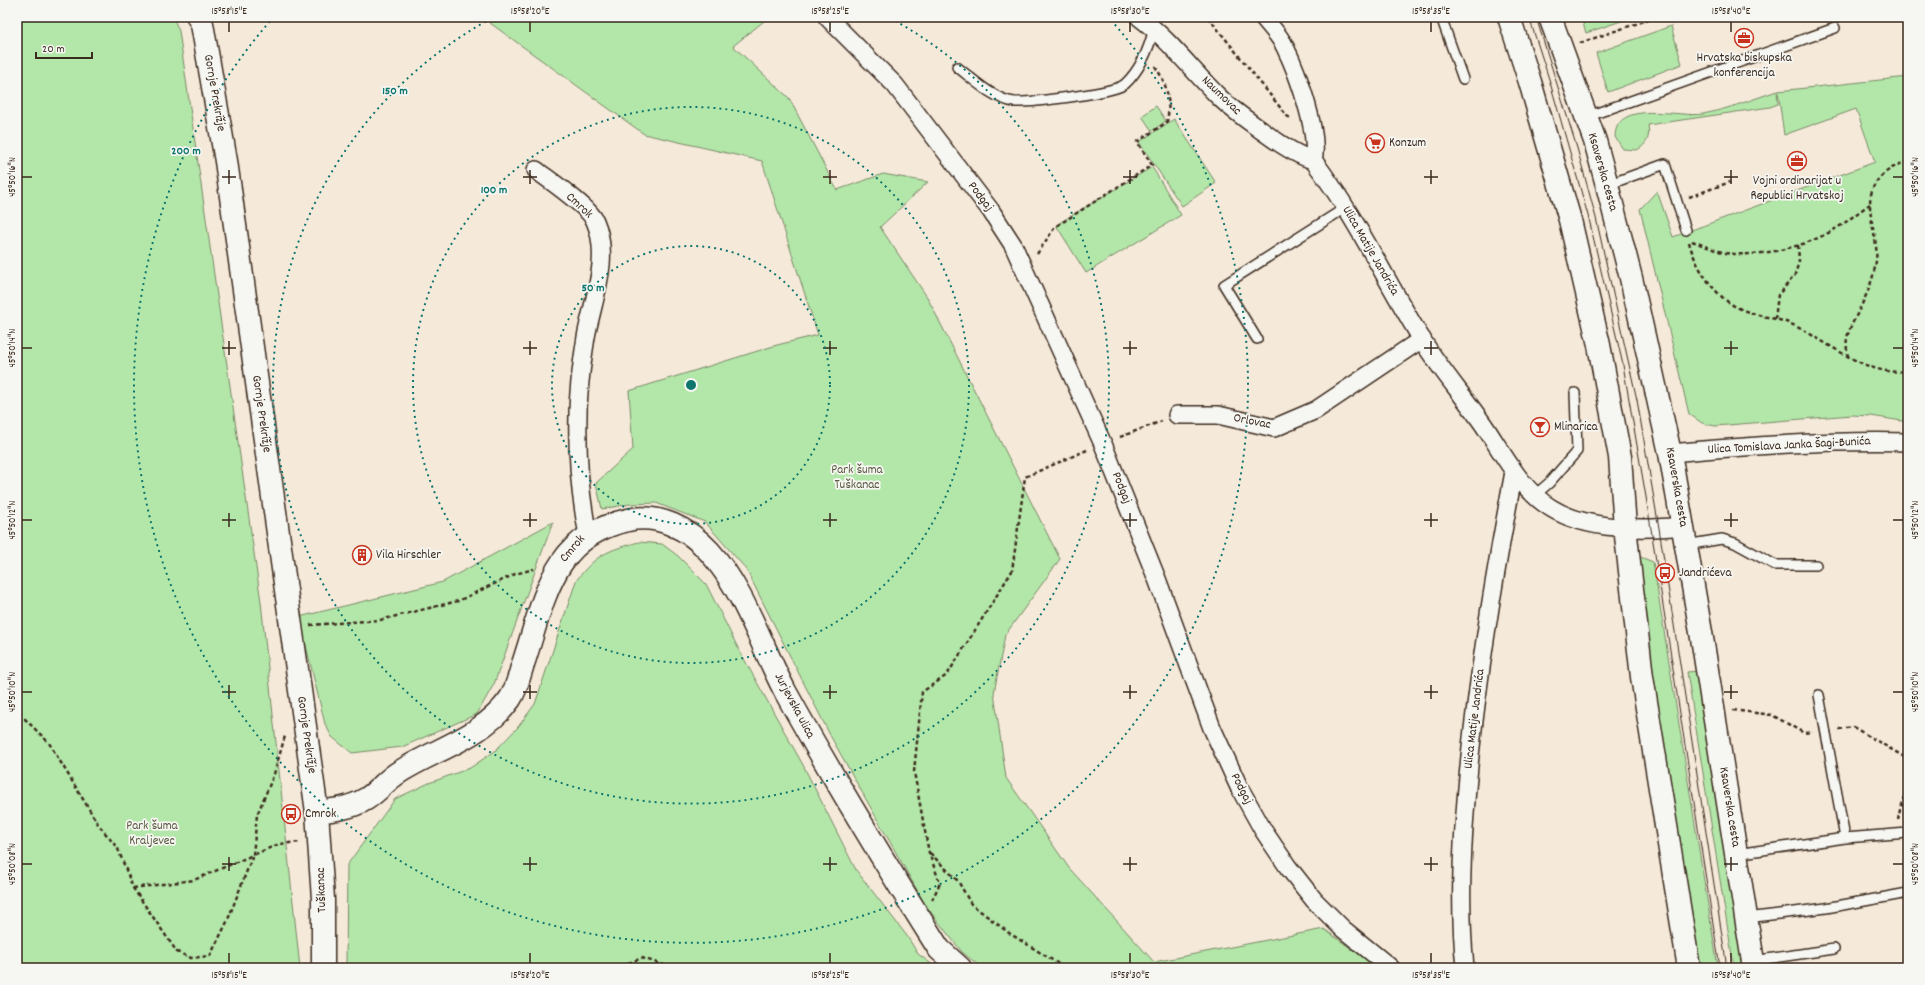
<svg xmlns="http://www.w3.org/2000/svg" width="1925" height="985" viewBox="0 0 1925 985" font-family="Dekko,sans-serif">
	<style>
		.green { fill: #b3e7a9; stroke: #778864 }
		.lines { fill: none; stroke-linecap: round; stroke-linejoin: round }
		.lane-casing { stroke: #3b2a1e; stroke-width: 12 }
		.street-casing { stroke: #3b2a1e; stroke-width: 20 }
		.secondary-casing { stroke: #3b2a1e; stroke-width: 25 }
		.path { stroke: #3b2a1e; stroke-width: 2.5; stroke-dasharray: 4 3; stroke-linecap: butt }
		.lane { stroke: #f6f6f2; stroke-width: 9 }
		.street { stroke: #f6f6f2; stroke-width: 17 }
		.secondary { stroke: #f6f6f2; stroke-width: 22 }
		.tram { stroke: #3b2a1e; stroke-width: 1 }
		.ticks { fill: none; stroke: #3b2a1e; stroke-width: 1.5 }
		.ring { fill: none; stroke: #0f766e; stroke-width: 2; stroke-dasharray: 2 4 }
		.labels { text-anchor: middle; dominant-baseline: central; stroke-width: 3.5; stroke-linejoin: round; paint-order: stroke }
		.poi-label { font-size: 13px; fill: #3b2a1e; stroke: #f6f6f2; text-anchor: start }
		.street-label { font-size: 13px; fill: #3b2a1e; stroke: #f6f6f2 }
		.park-label { font-size: 13px; fill: #595941; stroke: #f6f6f2 }
		.centre { fill: #0f766e; stroke: #f6f6f2; stroke-width: 2 }
		.ring-label { font-size: 12px; text-anchor: middle; font-weight: bold; fill: #0f766e; stroke: #f6f6f2; stroke-width: 3.5; stroke-linejoin: round; paint-order: stroke }
		.neatline { fill: none; stroke: #3b2a1e; stroke-width: 1.5 }
		.ticks-label { font-size: 10px; text-anchor: middle; fill: #3b2a1e }
	</style>
	<rect width="100%" height="100%" fill="#f5e9da"/>
	<filter id="ink" filterUnits="userSpaceOnUse"><feTurbulence type="fractalNoise" baseFrequency=".025" numOctaves="2"/><feDisplacementMap in="SourceGraphic" scale="8" xChannelSelector="R" yChannelSelector="G"/><feConvolveMatrix kernelMatrix="1 2 1 2 8 2 1 2 1" color-interpolation-filters="sRGB"/></filter>
	<g filter="url(#ink)">
		<g class="green">
			<polygon points="17,17 173,17 179,31 261,602 300,968 17,968"/>
			<polygon points="488,17 769,17 733,46 789,98 837,190 883,174 928,182 880,227 927,297 1060,559 1005,635 994,693 1006,778 1069,868 1154,962 1324,929 1378,968 982,968 962,952 926,906 831,737 746,569 705,522 656,503 630,504 602,509 596,483 633,449 629,391 777,345 818,335 762,161 644,134 490,23"/>
			<polygon points="1581,17 1633,17 1586,33"/>
			<polygon points="1671,26 1682,64 1608,92 1596,53"/>
			<polygon points="1908,77 1908,422 1871,416 1852,415 1715,426 1702,423 1689,414 1640,209 1657,191 1673,237 1875,162 1856,109 1784,135 1778,91"/>
			<path d="M1777,91l1,13 -8,3 -122,18c2,11 0,19 -11,25l-14,-1 -8,-12c0,-39 66,-19 88,-23 26,-5 50,-15 74,-23z"/>
			<polygon points="1156,106 1166,121 1152,131 1142,116"/>
			<polygon points="1174,119 1216,183 1182,206 1139,142"/>
			<polygon points="1152,167 1181,215 1086,273 1056,225"/>
			<polygon points="553,522 494,684 477,714 402,747 352,753 332,737 325,724 299,617 443,582"/>
			<path d="M639,542l23,2 16,12 28,28 33,66 64,115 53,105 51,66 11,18 19,14h-591l1,-103 48,-66 34,-16 41,-15 25,-17 23,-24 17,-23 41,-123c19,-26 32,-31 63,-39z"/>
			<polygon points="1638,556 1653,562 1718,968 1699,968 1659,717"/>
			<polygon points="1698,671 1746,968 1734,968 1687,672"/>
		</g>
		<g class="lines">
			<g class="lane-casing">
				<g id="lane">
					<polyline points="1441,17 1463,79"/>
					<path d="M957,67c16,12 36,32 57,35 15,1 101,-9 111,-18 16,-15 24,-35 29,-56"/>
					<polyline points="1586,117 1835,28"/>
					<polyline points="1607,185 1665,164 1686,230"/>
					<polyline points="1257,339 1224,285 1345,208"/>
					<polyline points="1535,495 1549,483 1577,451 1575,393"/>
					<polyline points="1686,545 1722,539 1735,543 1775,565 1816,565"/>
					<polyline points="1819,695 1845,838"/>
					<polyline points="1736,854 1845,838 1908,833"/>
					<polyline points="1747,918 1826,908 1908,893"/>
					<polyline points="1753,961 1834,949"/>
				</g>
			</g>
			<g class="street-casing">
				<g id="street">
					<polyline points="827,17 895,85 991,211 1013,245 1103,444 1157,579 1212,728 1239,787 1263,830 1288,867 1314,900 1343,929 1391,968"/>
					<path d="M1139,17c32,24 54,55 82,82 14,13 29,23 44,34 15,11 31,22 48,27"/>
					<path d="M1263,17c7,9 17,19 22,30 12,24 35,87 28,113"/>
					<path d="M1313,160c42,55 72,119 108,178 18,30 42,57 62,86 20,29 37,65 68,84 37,23 91,22 133,18"/>
					<path d="M536,170c13,10 53,37 59,51 16,37 -2,78 -9,116 -4,25 -8,52 -8,78 -1,40 2,81 10,120"/>
					<polyline points="1177,415 1218,415 1274,428 1316,410 1422,339"/>
					<path d="M1670,453c80,-7 158,-13 238,-11"/>
					<path d="M1465,968c-7,-71 -2,-141 5,-212 10,-95 26,-190 44,-284"/>
				</g>
			</g>
			<g class="secondary-casing">
				<g id="secondary">
					<polyline points="198,17 202,24 226,161 317,812 323,899 323,968"/>
					<polyline points="1509,17 1530,82 1570,220 1599,345 1620,457 1625,527 1642,677 1689,968"/>
					<polyline points="1550,17 1595,141 1607,185 1631,278 1670,453 1703,644 1754,968"/>
					<path d="M317,812c17,-2 34,-4 49,-13 13,-8 22,-21 35,-28 37,-23 83,-35 109,-72 7,-10 10,-27 14,-38 21,-64 29,-125 104,-141 30,-7 61,9 81,31 36,40 52,95 77,142 48,87 100,172 153,256l21,19"/>
				</g>
			</g>
			<g class="path">
				<polyline points="1208,17 1287,116 1292,119"/>
				<polyline points="1580,43 1656,17"/>
				<polyline points="1689,197 1730,182"/>
				<path d="M1692,241c14,5 27,12 42,13 31,2 74,-8 101,-25 12,-7 23,-17 35,-25"/>
				<path d="M1689,242c6,23 20,45 39,60 17,12 39,14 58,20 35,13 83,59 122,48"/>
				<path d="M1037,254l18,-27 97,-62 -15,-23 30,-20c4,-22 0,-38 -12,-56"/>
				<polyline points="1775,319 1778,295 1795,275 1799,261 1798,245"/>
				<path d="M1848,357c-1,-6 -2,-13 -1,-19 2,-10 8,-19 12,-28 8,-15 15,-33 17,-49 3,-24 -11,-48 -4,-70 5,-16 21,-25 36,-30"/>
				<polyline points="1120,437 1162,421"/>
				<polyline points="310,625 380,620 458,601 515,574 534,569"/>
				<polyline points="1733,710 1772,715 1804,733 1812,732"/>
				<polyline points="17,719 25,719 49,743 98,824 118,849 133,888 177,952 191,958 210,956 227,922 253,855 279,844 300,842"/>
				<polyline points="1839,729 1853,727 1908,759"/>
				<polyline points="1898,820 1900,810 1908,789"/>
				<polyline points="930,853 958,881 971,904 1009,933 1065,968"/>
				<polyline points="133,888 194,880 253,855 257,815 274,774 285,736"/>
				<polyline points="932,900 940,883 929,853 914,772 922,692 947,675 1012,571 1025,477 1087,450"/>
				<polyline points="615,968 642,958 673,968"/>
			</g>
			<use href="#lane" class="lane"/>
			<use href="#street" class="street"/>
			<use href="#secondary" class="secondary"/>
			<g class="tram">
				<polyline points="1529,17 1549,79 1589,219 1623,365 1646,497 1720,968"/>
				<polyline points="1536,17 1577,148 1596,218 1637,400 1659,528 1727,968"/>
			</g>
		</g>
	</g>
	<path class="ticks" d="M229,22v10M530,22v10M830,22v10M1130,22v10M1431,22v10M1731,22v10M229,170v14M530,170v14M830,170v14M1130,170v14M1431,170v14M1731,170v14M22,177h10M222,177h14M523,177h14M823,177h14M1123,177h14M1424,177h14M1724,177h14M1893,177h10M229,341v14M530,341v14M830,341v14M1130,341v14M1431,341v14M1731,341v14M22,348h10M222,348h14M523,348h14M823,348h14M1123,348h14M1424,348h14M1724,348h14M1893,348h10M229,513v14M530,513v14M830,513v14M1130,513v14M1431,513v14M1731,513v14M22,520h10M222,520h14M523,520h14M823,520h14M1123,520h14M1424,520h14M1724,520h14M1893,520h10M229,685v14M530,685v14M830,685v14M1130,685v14M1431,685v14M1731,685v14M22,692h10M222,692h14M523,692h14M823,692h14M1123,692h14M1424,692h14M1724,692h14M1893,692h10M229,857v14M530,857v14M830,857v14M1130,857v14M1431,857v14M1731,857v14M22,864h10M222,864h14M523,864h14M823,864h14M1123,864h14M1424,864h14M1724,864h14M1893,864h10M229,953v10M530,953v10M830,953v10M1130,953v10M1431,953v10M1731,953v10"/>
	<g class="ring">
		<circle cx="691" cy="385" r="139"/>
		<circle cx="691" cy="385" r="278"/>
		<path d="M890 18A418 418 0 1 1 492 18"/>
		<path d="M1111 20A557 557 0 1 1 271 20"/>
	</g>
	<defs>
		<g id="office-ring" transform="scale(1)"><circle r="9.5" fill="#f6f6f2" stroke="#c8321e" stroke-width="1.5"/><path d="M-6-3h4V-5.5h4V-3h4V5H-6ZM-1-4.5V-3h2v-1.5ZM-6 0V1H6V0Z" fill="#c8321e"/></g>
		<g id="supermarket-ring" transform="scale(1)"><circle r="9.5" fill="#f6f6f2" stroke="#c8321e" stroke-width="1.5"/><path d="M-6-5.5h2.5l.6 2H6L4.5 2H-2.5L-4.4-4H-6ZM-1.5 3.2a1.3 1.3 0 1 0 .1 0ZM3 3.2a1.3 1.3 0 1 0 .1 0Z" fill="#c8321e"/></g>
		<g id="bar-ring" transform="scale(1)"><circle r="9.5" fill="#f6f6f2" stroke="#c8321e" stroke-width="1.5"/><path d="M-6-5H6L.8 .8V4.5H3.5V6h-7V4.5H-.8V.8Z" fill="#c8321e"/></g>
		<g id="building-ring" transform="scale(1)"><circle r="9.5" fill="#f6f6f2" stroke="#c8321e" stroke-width="1.5"/><path d="M-4-6H4V6H1V3H-1V6H-4ZM-2.5-4.3h1.7v1.8h-1.7ZM.8-4.3h1.7v1.8H.8ZM-2.5-1h1.7V.8h-1.7ZM.8-1h1.7V.8H.8Z" fill="#c8321e"/></g>
		<g id="bus-ring" transform="scale(1)"><circle r="9.5" fill="#f6f6f2" stroke="#c8321e" stroke-width="1.5"/><path d="M-5-6H5V4H4V6H2V4H-2V6H-4V4H-5ZM-3.5-4V0h7V-4ZM-3.5 1.2v1.5H-2V1.2ZM2 1.2v1.5H3.5V1.2Z" fill="#c8321e"/></g>
	</defs>
	<g fill-rule="evenodd">
		<use href="#office-ring" x="1744" y="38"/>
		<use href="#supermarket-ring" x="1375" y="143"/>
		<use href="#office-ring" x="1797" y="161"/>
		<use href="#bar-ring" x="1540" y="427"/>
		<use href="#building-ring" x="362" y="555"/>
		<use href="#bus-ring" x="1665" y="573"/>
		<use href="#bus-ring" x="291" y="814"/>
	</g>
	<g class="labels">
		<g class="poi-label">
			<text x="1744" y="58" text-anchor="middle">Hrvatska biskupska<tspan x="1744" dy="15">konferencija</tspan></text>
			<text x="1389" y="143">Konzum</text>
			<text x="1797" y="181" text-anchor="middle">Vojni ordinarijat u<tspan x="1797" dy="15">Republici Hrvatskoj</tspan></text>
			<text x="1554" y="427">Mlinarica</text>
			<text x="376" y="555">Vila Hirschler</text>
			<text x="1679" y="573">Jandrićeva</text>
			<text x="305" y="814">Cmrok</text>
		</g>
		<g class="street-label">
			<text transform="translate(214 93) rotate(80)">Gornje Prekrižje</text>
			<text transform="translate(1221 96) rotate(44)">Naumovac</text>
			<text transform="translate(1602 172) rotate(74)">Ksaverska cesta</text>
			<text transform="translate(980 197) rotate(53)">Podgaj</text>
			<text transform="translate(579 206) rotate(43)">Cmrok</text>
			<text transform="translate(1370 251) rotate(60)">Ulica Matije Jandrića</text>
			<text transform="translate(261 414) rotate(82)">Gornje Prekrižje</text>
			<text transform="translate(1252 422) rotate(11)">Orlovac</text>
			<text transform="translate(1789 446) rotate(-3)">Ulica Tomislava Janka Šagi-Bunića</text>
			<text transform="translate(1676 487) rotate(80)">Ksaverska cesta</text>
			<text transform="translate(1121 488) rotate(68)">Podgaj</text>
			<text transform="translate(573 549) rotate(-50)">Cmrok</text>
			<text transform="translate(794 706) rotate(62)">Jurjevska ulica</text>
			<text transform="translate(1475 719) rotate(-83)">Ulica Matije Jandrića</text>
			<text transform="translate(306 735) rotate(82)">Gornje Prekrižje</text>
			<text transform="translate(1241 789) rotate(63)">Podgaj</text>
			<text transform="translate(1729 807) rotate(81)">Ksaverska cesta</text>
			<text transform="translate(322 890) rotate(-92)">Tuškanac</text>
		</g>
		<g class="park-label">
			<text x="857" y="470">Park šuma<tspan x="857" dy="15">Tuškanac</tspan></text>
			<text x="152" y="826">Park šuma<tspan x="152" dy="15">Kraljevec</tspan></text>
		</g>
	</g>
	<circle cx="691" cy="385" r="6" class="centre"/>
	<g class="ring-label">
		<text x="395" y="94">150 m</text>
		<text x="186" y="154">200 m</text>
		<text x="494" y="193">100 m</text>
		<text x="593" y="291">50 m</text>
	</g>
	<rect width="1925" height="985" fill="none" stroke="#f6f6f2" stroke-width="44"/>
	<path d="M36 52v6h56v-6" fill="none" stroke="#3b2a1e" stroke-width="2"/>
	<text x="42" y="52" font-size="12" fill="#3b2a1e" stroke="#f6f6f2" stroke-width="3" paint-order="stroke">20 m</text>
	<rect x="22" y="22" width="1881" height="941" class="neatline"/>
	<g class="ticks-label">
		<text x="229" y="14">15°58'15"E</text>
		<text x="530" y="14">15°58'20"E</text>
		<text x="830" y="14">15°58'25"E</text>
		<text x="1130" y="14">15°58'30"E</text>
		<text x="1431" y="14">15°58'35"E</text>
		<text x="1731" y="14">15°58'40"E</text>
		<text transform="translate(11 177) rotate(-90)" y="4">45°50'16"N</text>
		<text transform="translate(1914 177) rotate(-90)" y="4">45°50'16"N</text>
		<text transform="translate(11 348) rotate(-90)" y="4">45°50'14"N</text>
		<text transform="translate(1914 348) rotate(-90)" y="4">45°50'14"N</text>
		<text transform="translate(11 520) rotate(-90)" y="4">45°50'12"N</text>
		<text transform="translate(1914 520) rotate(-90)" y="4">45°50'12"N</text>
		<text transform="translate(11 692) rotate(-90)" y="4">45°50'10"N</text>
		<text transform="translate(1914 692) rotate(-90)" y="4">45°50'10"N</text>
		<text transform="translate(11 864) rotate(-90)" y="4">45°50'08"N</text>
		<text transform="translate(1914 864) rotate(-90)" y="4">45°50'08"N</text>
		<text x="229" y="978">15°58'15"E</text>
		<text x="530" y="978">15°58'20"E</text>
		<text x="830" y="978">15°58'25"E</text>
		<text x="1130" y="978">15°58'30"E</text>
		<text x="1431" y="978">15°58'35"E</text>
		<text x="1731" y="978">15°58'40"E</text>
	</g>
</svg>
